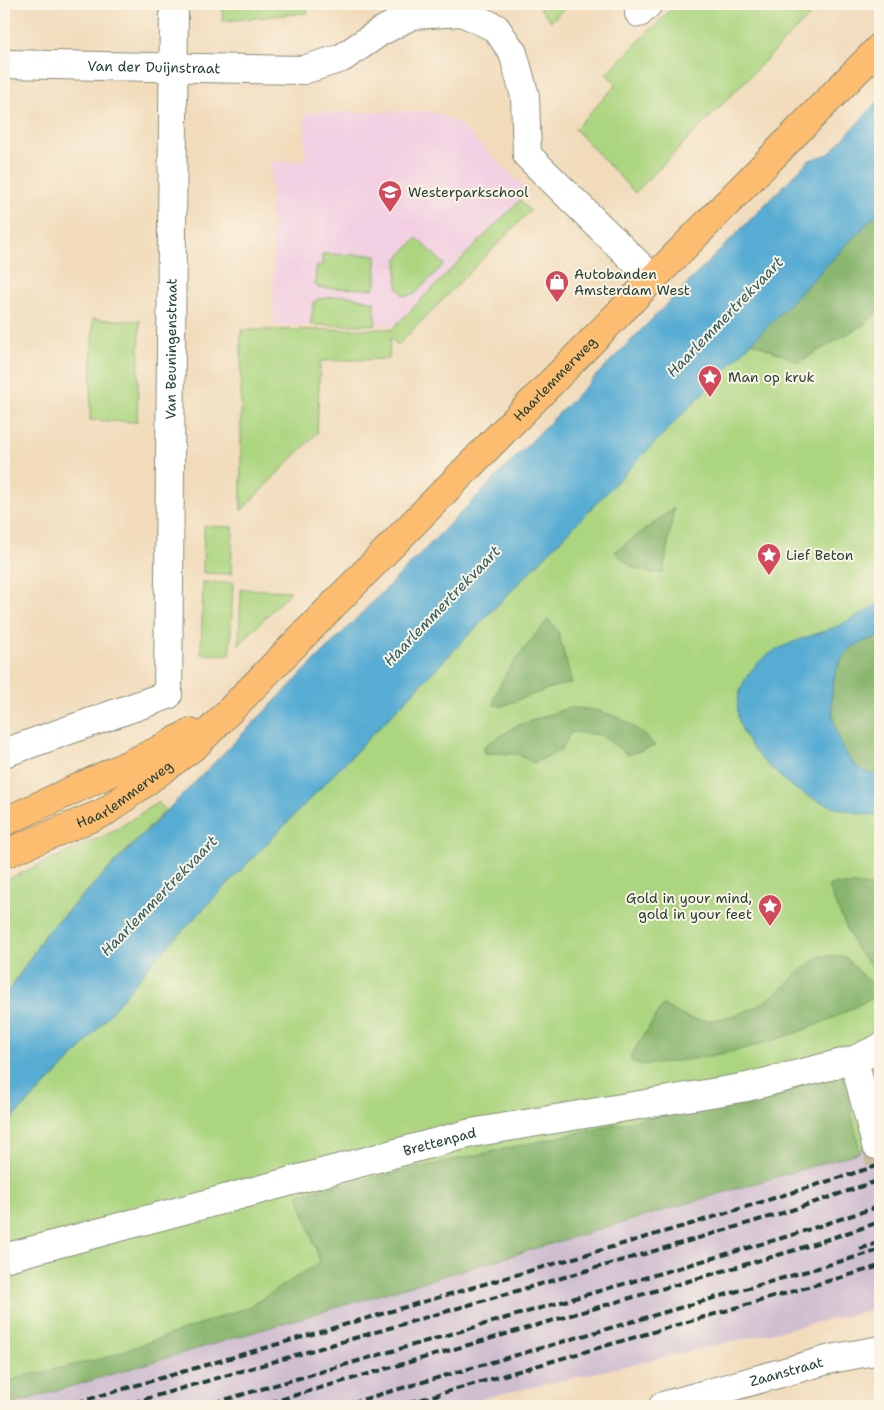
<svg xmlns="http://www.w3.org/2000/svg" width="884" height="1410" viewBox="0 0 884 1410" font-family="'Shantell Sans',sans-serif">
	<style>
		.built { fill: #f2cfe2 }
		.industrial { fill: #cfbdd0 }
		.green { fill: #acd580; stroke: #66895a }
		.forest { fill: #89b66e; stroke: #547a51 }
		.water { fill: #57acd3; stroke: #3b7484 }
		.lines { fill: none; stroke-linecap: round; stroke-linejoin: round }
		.minor-tunnel { stroke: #c7bba0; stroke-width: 28; stroke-dasharray: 28 14; stroke-linecap: butt }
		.minor-casing { stroke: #888c78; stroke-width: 30 }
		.major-casing { stroke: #888c78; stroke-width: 30 }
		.minor { stroke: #fff; stroke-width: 28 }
		.major { stroke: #fcbd6f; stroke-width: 28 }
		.rail { stroke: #1f3d34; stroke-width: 4; stroke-dasharray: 8 4; stroke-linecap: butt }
		.labels { text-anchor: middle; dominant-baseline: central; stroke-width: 4; stroke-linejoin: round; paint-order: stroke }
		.street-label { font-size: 14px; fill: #1f3d34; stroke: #fcf5e5 }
		.poi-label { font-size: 14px; fill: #1f3d34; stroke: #fcf5e5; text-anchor: start }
		.water-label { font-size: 15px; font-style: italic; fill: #305e64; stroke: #fcf5e5 }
	</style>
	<rect width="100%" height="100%" fill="#fcf5e5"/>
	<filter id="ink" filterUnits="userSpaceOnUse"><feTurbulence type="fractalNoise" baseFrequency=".02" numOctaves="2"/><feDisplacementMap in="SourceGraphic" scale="10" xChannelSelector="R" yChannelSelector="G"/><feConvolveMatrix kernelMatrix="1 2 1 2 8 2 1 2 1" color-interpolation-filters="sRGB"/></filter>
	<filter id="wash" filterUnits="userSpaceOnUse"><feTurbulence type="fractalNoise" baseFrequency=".0096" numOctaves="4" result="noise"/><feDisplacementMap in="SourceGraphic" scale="20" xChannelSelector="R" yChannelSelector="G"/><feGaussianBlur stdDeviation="1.12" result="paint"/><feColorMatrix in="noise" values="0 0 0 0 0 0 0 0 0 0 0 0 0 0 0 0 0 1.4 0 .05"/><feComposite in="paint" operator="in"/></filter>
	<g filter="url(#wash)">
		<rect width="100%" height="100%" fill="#f1dbbb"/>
		<polygon class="built" points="426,111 441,115 459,124 528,191 395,325 274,326 271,161 305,162 305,113"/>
		<polygon class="industrial" points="880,1146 880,1308 488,1397 457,1406 4,1406"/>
		<g class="green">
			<polygon points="223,4 309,4 307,13 222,21"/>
			<polygon points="536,4 569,4 551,21"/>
			<polygon points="676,4 821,4 635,193 575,129 617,84 606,74"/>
			<polygon points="520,200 530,211 398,345 390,338 389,359 320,361 317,433 241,511 241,330 390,329 390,331"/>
			<polygon points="880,210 880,1144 860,1150 860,1152 4,1395 6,1342 4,1332 4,1127 78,1052 156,958"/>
			<polygon points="417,238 444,264 415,294 404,296 397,286 397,258"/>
			<polygon points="322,254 376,255 376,283 373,289 318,288 315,285 316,269 317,266 322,265"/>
			<polygon points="345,295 374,302 376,325 310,325 314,302 318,299"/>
			<polygon points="93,319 140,321 137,422 90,420"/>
			<polygon points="204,526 233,527 231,574 203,573"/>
			<polygon points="203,582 233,583 230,655 201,654"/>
			<polygon points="241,589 291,591 239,645"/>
			<polygon points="158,802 166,810 46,933 11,988 4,994 4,881 114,831"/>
		</g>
		<g class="forest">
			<polygon points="880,210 880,309 868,322 799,362 752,342"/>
			<path d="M674,508l-11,65c-23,0 -32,-5 -48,-21z"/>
			<path d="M548,619l10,13 14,51 -22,5 -48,18 -8,-1c-3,-20 41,-68 54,-86z"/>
			<path d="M880,636v139c-7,-1 -15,-2 -21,-7 -30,-21 -38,-93 -10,-118 8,-8 21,-10 31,-14z"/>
			<path d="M568,708c36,0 63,11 87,38l-27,9 -27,-20 -30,-3 -10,18 -27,13 -17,-9 -32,-1 -2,-6 33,-21z"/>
			<polygon points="831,884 880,886 880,976 856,949 828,887"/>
			<path d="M819,956h25l36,37c-73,44 -154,65 -239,72l-8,-2 -3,-6 33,-52c11,6 24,15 36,15 20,2 50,-8 67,-19 19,-13 33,-32 53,-45z"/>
			<polygon points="843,1075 860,1152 8,1405 4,1395 4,1385 17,1378 104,1358 251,1306 320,1262 298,1194"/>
		</g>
		<g class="water">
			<polygon points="880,99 880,210 156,958 78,1052 4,1127 4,994 11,988 46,933 809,160 829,154"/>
			<path d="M880,603v33c-10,4 -23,6 -31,14 -28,25 -20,97 10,118 6,5 14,6 21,7v41c-28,-2 -58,-11 -83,-26 -8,-5 -16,-13 -23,-19 -33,-29 -53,-66 -19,-105 21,-23 58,-29 85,-41 14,-7 28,-15 40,-22z"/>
		</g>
	</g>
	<g filter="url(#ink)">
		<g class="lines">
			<polyline class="minor-tunnel" points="876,1145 880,1163"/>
			<g class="minor-casing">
				<g id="minor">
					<polyline points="639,13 648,4"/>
					<path id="s1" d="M4,64l299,6 39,-12 38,-26 32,-17 50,-3 34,16 17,25 12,43 2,59 126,124"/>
					<path id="s2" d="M4,753l164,-58 6,-691"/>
					<polyline points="854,1060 876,1145"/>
					<path id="s3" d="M4,1258l467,-125 276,-46 107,-27 26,-12"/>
					<path id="s4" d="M663,1406l168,-47 49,-9"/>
				</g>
			</g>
			<g class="major-casing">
				<g id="major">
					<polyline points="4,822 157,751 190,733"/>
					<path id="s5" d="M4,854l101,-42 91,-67 684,-698"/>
				</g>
			</g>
			<use href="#minor" class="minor"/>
			<use href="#major" class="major"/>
			<g class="rail">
				<polyline points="860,1249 880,1242"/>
				<polyline points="65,1406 691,1224 880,1165"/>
				<polyline points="121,1406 668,1247 789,1211 880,1180"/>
				<polyline points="203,1406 792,1235 880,1206"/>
				<polyline points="258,1406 792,1251 880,1222"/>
				<polyline points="340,1406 880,1250"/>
				<polyline points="398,1406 880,1266"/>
			</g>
		</g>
	</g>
	<defs>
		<g id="school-pin" transform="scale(1.25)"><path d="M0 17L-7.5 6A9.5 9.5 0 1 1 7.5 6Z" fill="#d1495b" stroke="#fcf5e5"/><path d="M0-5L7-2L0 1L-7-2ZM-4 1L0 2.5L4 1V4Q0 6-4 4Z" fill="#fff"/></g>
		<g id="shop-pin" transform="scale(1.25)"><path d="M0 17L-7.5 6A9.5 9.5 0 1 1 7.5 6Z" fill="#d1495b" stroke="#fcf5e5"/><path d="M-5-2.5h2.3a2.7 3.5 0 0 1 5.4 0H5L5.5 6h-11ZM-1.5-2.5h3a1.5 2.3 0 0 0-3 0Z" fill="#fff"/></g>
		<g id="sight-pin" transform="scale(1.25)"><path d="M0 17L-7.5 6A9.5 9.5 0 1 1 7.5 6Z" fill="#d1495b" stroke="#fcf5e5"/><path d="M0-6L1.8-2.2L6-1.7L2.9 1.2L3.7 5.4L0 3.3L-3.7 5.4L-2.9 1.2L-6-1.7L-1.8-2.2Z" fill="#fff"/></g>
	</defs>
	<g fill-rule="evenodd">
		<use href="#school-pin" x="390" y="192"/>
		<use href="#shop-pin" x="557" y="282"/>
		<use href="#sight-pin" x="710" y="377"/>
		<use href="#sight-pin" x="769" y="555"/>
		<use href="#sight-pin" x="770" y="906"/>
	</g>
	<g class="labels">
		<g class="street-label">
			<text stroke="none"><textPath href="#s1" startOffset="150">Van der Duijnstraat</textPath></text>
			<text stroke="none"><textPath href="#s2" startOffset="520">Van Beuningenstraat</textPath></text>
			<text stroke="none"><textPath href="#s5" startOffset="735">Haarlemmerweg</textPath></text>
			<text stroke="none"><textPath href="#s5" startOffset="135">Haarlemmerweg</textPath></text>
			<text stroke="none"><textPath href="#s3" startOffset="451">Brettenpad</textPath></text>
			<text stroke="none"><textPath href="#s4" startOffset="128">Zaanstraat</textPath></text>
		</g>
		<g class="poi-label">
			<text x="408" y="192">Westerparkschool</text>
			<text x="574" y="274">Autobanden<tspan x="574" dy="16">Amsterdam West</tspan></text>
			<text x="728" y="377">Man op kruk</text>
			<text x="786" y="555">Lief Beton</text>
			<text x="752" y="898" text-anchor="end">Gold in your mind,<tspan x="752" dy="16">gold in your feet</tspan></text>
		</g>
		<g class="water-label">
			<text transform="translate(725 317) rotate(-46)">Haarlemmertrekvaart</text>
			<text transform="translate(442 606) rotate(-46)">Haarlemmertrekvaart</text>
			<text transform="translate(159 896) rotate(-46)">Haarlemmertrekvaart</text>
		</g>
	</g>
	<rect width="884" height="1410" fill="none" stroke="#fcf5e5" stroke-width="20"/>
</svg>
